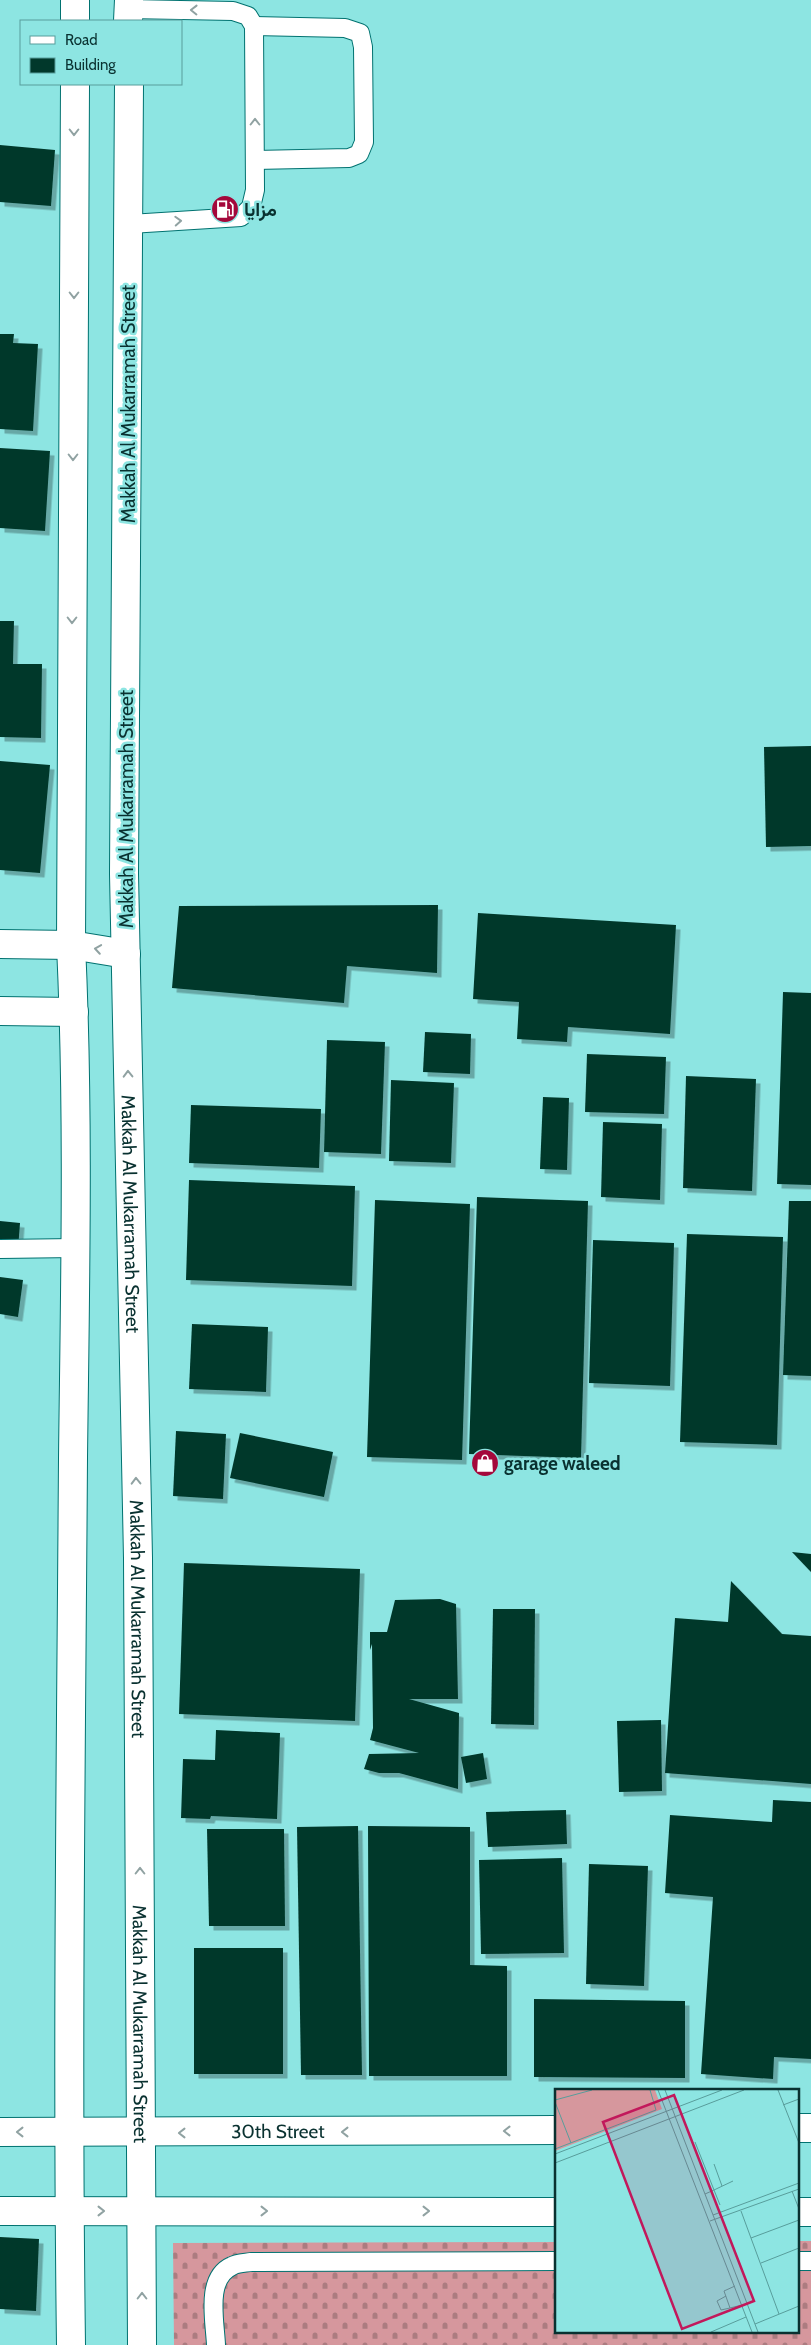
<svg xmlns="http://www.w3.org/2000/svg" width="811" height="2345" viewBox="0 0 811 2345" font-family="Cabin,Vazirmatn,sans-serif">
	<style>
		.cemetery { fill: url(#cemetery-stones) }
		.building { fill: #01382b; filter: url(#shadow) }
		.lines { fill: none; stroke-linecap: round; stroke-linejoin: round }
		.lane-casing { stroke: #007270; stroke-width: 20 }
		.street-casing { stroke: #007270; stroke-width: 30 }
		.secondary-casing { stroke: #007270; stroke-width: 30 }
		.lane { stroke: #fff; stroke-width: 18 }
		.street { stroke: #fff; stroke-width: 28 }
		.secondary { stroke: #fff; stroke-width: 28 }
		.oneway { stroke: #90a2a2 }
		.labels { text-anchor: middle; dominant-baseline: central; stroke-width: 5; stroke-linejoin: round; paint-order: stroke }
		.poi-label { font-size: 19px; font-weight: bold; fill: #093130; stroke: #8de5e2; text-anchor: start }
		.street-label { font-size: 19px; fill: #093130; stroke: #8de5e2 }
		.inset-road { fill: none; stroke: #589d9b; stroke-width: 1 }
		.view { fill: #c2185b; fill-opacity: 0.15; stroke: #c2185b; stroke-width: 2.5 }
		.inset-edge { fill: none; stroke: #093130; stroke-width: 2.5 }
	</style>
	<defs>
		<pattern id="cemetery-stones" width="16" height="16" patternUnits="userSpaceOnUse" patternTransform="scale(1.25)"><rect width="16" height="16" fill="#d6979d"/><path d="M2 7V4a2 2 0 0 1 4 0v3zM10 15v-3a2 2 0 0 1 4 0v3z" fill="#ac7c80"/></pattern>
		<filter id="shadow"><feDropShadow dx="4.5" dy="4.5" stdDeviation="0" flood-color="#0004"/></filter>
	</defs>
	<rect width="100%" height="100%" fill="#8de5e2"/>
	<polygon class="cemetery" points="797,2241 811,2241 811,2345 174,2345 173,2243 556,2242 556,2331 797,2331"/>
	<g class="building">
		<polygon points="0,145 55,150 51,206 0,202"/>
		<polygon points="0,334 14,334 13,343 38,344 33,431 0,429"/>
		<polygon points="0,448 50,451 45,531 0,528"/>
		<polygon points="0,621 14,621 13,664 42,664 41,738 0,737"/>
		<polygon points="811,746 811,846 766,847 764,747"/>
		<polygon points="0,761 50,765 40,873 0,870"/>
		<polygon points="438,905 437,973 347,966 344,1003 172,988 179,906"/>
		<polygon points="478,913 676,925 670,1034 568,1027 567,1042 517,1039 519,1002 473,999"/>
		<polygon points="783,992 811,993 811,1185 777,1184"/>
		<polygon points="425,1032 471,1034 470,1074 423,1072"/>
		<polygon points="327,1040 385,1042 381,1154 324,1152"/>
		<polygon points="587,1054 666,1057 664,1114 585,1112"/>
		<polygon points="686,1076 756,1079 752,1191 683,1188"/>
		<polygon points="391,1080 454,1083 451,1163 389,1161"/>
		<polygon points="543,1097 569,1098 567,1170 540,1169"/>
		<polygon points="191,1105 321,1109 319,1168 189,1163"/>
		<polygon points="603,1122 662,1124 660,1200 601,1197"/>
		<polygon points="189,1180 355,1186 352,1286 186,1280"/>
		<polygon points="477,1197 588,1201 581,1458 469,1454"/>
		<polygon points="375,1200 470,1204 462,1460 367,1457"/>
		<polygon points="789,1201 811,1201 811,1376 783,1375"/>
		<polygon points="0,1221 20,1223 18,1249 0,1248"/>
		<polygon points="687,1234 783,1237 777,1445 680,1442"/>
		<polygon points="593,1240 674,1243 670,1386 589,1383"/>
		<polygon points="0,1277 23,1280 18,1317 0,1314"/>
		<polygon points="192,1324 268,1327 266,1392 189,1389"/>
		<polygon points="176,1431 226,1434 223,1499 173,1496"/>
		<polygon points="240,1433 333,1452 324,1497 230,1478"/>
		<polygon points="792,1552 811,1554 811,1572"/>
		<polygon points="184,1563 360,1569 355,1721 179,1714"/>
		<polygon points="731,1581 782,1634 811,1636 811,1784 665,1773 675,1618 728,1622"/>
		<polygon points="440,1599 456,1604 458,1699 409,1699 459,1713 458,1789 399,1773 379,1773 364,1769 369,1754 419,1753 370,1740 373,1728 372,1644 370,1650 370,1632 387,1632 395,1600"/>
		<polygon points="493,1609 535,1609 534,1725 491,1724"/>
		<polygon points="661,1720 662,1791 619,1792 617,1721"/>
		<polygon points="216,1730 280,1733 277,1819 211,1816 210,1819 181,1818 183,1759 215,1760"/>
		<polygon points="483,1753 487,1779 466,1783 461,1757"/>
		<polygon points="773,1800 811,1802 811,2059 774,2057 773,2079 701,2074 713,1897 665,1893 670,1815 772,1822"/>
		<polygon points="566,1810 567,1844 488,1847 486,1812"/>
		<polygon points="358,1826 362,2075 301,2075 297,1827"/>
		<polygon points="368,1826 470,1827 470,1965 507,1966 507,2076 369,2076"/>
		<polygon points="207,1829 284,1829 285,1926 209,1926"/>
		<polygon points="562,1858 564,1953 481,1954 479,1860"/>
		<polygon points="589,1864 648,1866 644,1986 586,1984"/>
		<rect x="194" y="1948" width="89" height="126"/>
		<polygon points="534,1999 685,2001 685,2078 534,2077"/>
		<polygon points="0,2237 39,2239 36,2311 0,2309"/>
	</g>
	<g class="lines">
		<g class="lane-casing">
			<g id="lane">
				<polyline points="128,9 233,11 248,16 254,26 255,190 251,207 241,217 130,224"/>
				<polyline points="254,26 345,28 360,33 363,47 364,142 359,154 349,158 255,160"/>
				<polyline points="0,1249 75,1248"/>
				<polyline points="797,2261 811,2261"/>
				<path d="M216,2345c-1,-24 -11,-67 16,-79 5,-3 13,-3 19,-4l305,-1"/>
			</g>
		</g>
		<g class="street-casing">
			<g id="street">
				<polyline points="0,944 71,945 126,954"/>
				<polyline points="0,1011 74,1012"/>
			</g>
		</g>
		<g class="secondary-casing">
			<g id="secondary">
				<polyline points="75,21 75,0"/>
				<polyline points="128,21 129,0"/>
				<path id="s1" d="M129,84l-5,790 14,684 4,787"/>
				<polyline points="797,2128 811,2128"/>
				<path id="s2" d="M0,2132l556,-2"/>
				<polyline points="0,2211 556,2212"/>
				<polyline points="797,2212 811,2212"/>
				<path d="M71,2345c-4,-296 0,-591 2,-887 2,-171 6,-342 -2,-513l4,-861"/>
			</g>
		</g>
		<use href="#lane" class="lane"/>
		<use href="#street" class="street"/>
		<use href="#secondary" class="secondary"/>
	</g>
	<defs><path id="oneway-chevron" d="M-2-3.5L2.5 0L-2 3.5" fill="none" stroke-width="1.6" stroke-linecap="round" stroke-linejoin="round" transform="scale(1.25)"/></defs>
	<g class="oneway">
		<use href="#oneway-chevron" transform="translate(194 10) rotate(-179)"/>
		<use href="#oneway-chevron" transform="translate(255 122) rotate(-90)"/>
		<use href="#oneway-chevron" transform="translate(74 132) rotate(90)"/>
		<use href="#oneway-chevron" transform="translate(178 221) rotate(-3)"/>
		<use href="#oneway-chevron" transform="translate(74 295) rotate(90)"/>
		<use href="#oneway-chevron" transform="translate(73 457) rotate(90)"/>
		<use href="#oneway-chevron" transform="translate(72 620) rotate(90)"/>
		<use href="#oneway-chevron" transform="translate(98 949) rotate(-171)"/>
		<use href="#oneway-chevron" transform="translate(128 1074) rotate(-91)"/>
		<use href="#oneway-chevron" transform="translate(136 1481) rotate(-91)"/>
		<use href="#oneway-chevron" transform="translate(140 1871) rotate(-90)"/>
		<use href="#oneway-chevron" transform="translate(507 2131) rotate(180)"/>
		<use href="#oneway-chevron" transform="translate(20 2132) rotate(-180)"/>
		<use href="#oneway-chevron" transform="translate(345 2132) rotate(180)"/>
		<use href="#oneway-chevron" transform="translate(182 2133) rotate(180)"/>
		<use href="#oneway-chevron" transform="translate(101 2211)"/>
		<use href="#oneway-chevron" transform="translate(264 2211)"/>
		<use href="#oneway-chevron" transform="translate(426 2211)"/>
		<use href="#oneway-chevron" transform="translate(142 2296) rotate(-90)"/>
	</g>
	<defs>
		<g id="fuel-disc" transform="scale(1.4375)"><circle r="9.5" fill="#a4083b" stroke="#8de5e2"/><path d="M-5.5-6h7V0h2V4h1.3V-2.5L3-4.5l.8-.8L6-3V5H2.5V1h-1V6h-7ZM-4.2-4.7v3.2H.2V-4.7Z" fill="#fff"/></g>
		<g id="shop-disc" transform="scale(1.4375)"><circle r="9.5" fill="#a4083b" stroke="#8de5e2"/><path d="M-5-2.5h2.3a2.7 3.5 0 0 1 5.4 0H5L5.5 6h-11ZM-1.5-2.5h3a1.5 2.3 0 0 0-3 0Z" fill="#fff"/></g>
	</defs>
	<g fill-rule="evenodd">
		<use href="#fuel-disc" x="225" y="209"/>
		<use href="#shop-disc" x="485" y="1463"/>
	</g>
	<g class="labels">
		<g class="poi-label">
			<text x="244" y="209">مزايا</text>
			<text x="504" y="1463">garage waleed</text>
		</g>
		<g class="street-label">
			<text transform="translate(128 404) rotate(-90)">Makkah Al Mukarramah Street</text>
			<text transform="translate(126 809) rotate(-90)">Makkah Al Mukarramah Street</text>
			<text stroke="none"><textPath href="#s1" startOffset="1130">Makkah Al Mukarramah Street</textPath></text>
			<text stroke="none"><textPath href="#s1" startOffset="1535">Makkah Al Mukarramah Street</textPath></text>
			<text stroke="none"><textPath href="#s1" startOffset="1940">Makkah Al Mukarramah Street</textPath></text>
			<text stroke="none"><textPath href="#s2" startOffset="278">30th Street</textPath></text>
		</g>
	</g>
	<g transform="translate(555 2089)">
		<rect width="244" height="244" fill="#8de5e2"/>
		<path d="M0,1h100l7,19 -107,42z" fill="#d6979d"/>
		<path class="inset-road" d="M103,1l94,242M110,1l93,242M223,1l21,53M0,11l37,-10M0,13l16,41M228,16l16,-6M140,53l19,48 19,-9M0,60l101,-39 -6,-20M0,65l167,-64M0,74l189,-73M159,75l8,22M237,102l7,18M150,105l9,-4 6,15M186,122l38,103M158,126l86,-32M155,132l89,-32M196,149l48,-18M206,174l38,-15M180,197l-11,5 6,17 12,-3M171,207l-9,5 4,9 9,-2M200,235l44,-18M156,243l35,-15"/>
		<path class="view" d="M119,6l80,206 -72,28 -79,-207z"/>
		<rect width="244" height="244" class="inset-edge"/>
	</g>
	<rect x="20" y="20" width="162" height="65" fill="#8de5e2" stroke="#589d9b"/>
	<rect x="30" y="36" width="25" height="8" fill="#ffffff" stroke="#589d9b"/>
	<text x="65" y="45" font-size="15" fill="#093130">Road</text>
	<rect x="30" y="58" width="25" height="15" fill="#01382b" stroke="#589d9b"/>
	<text x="65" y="70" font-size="15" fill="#093130">Building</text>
</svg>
